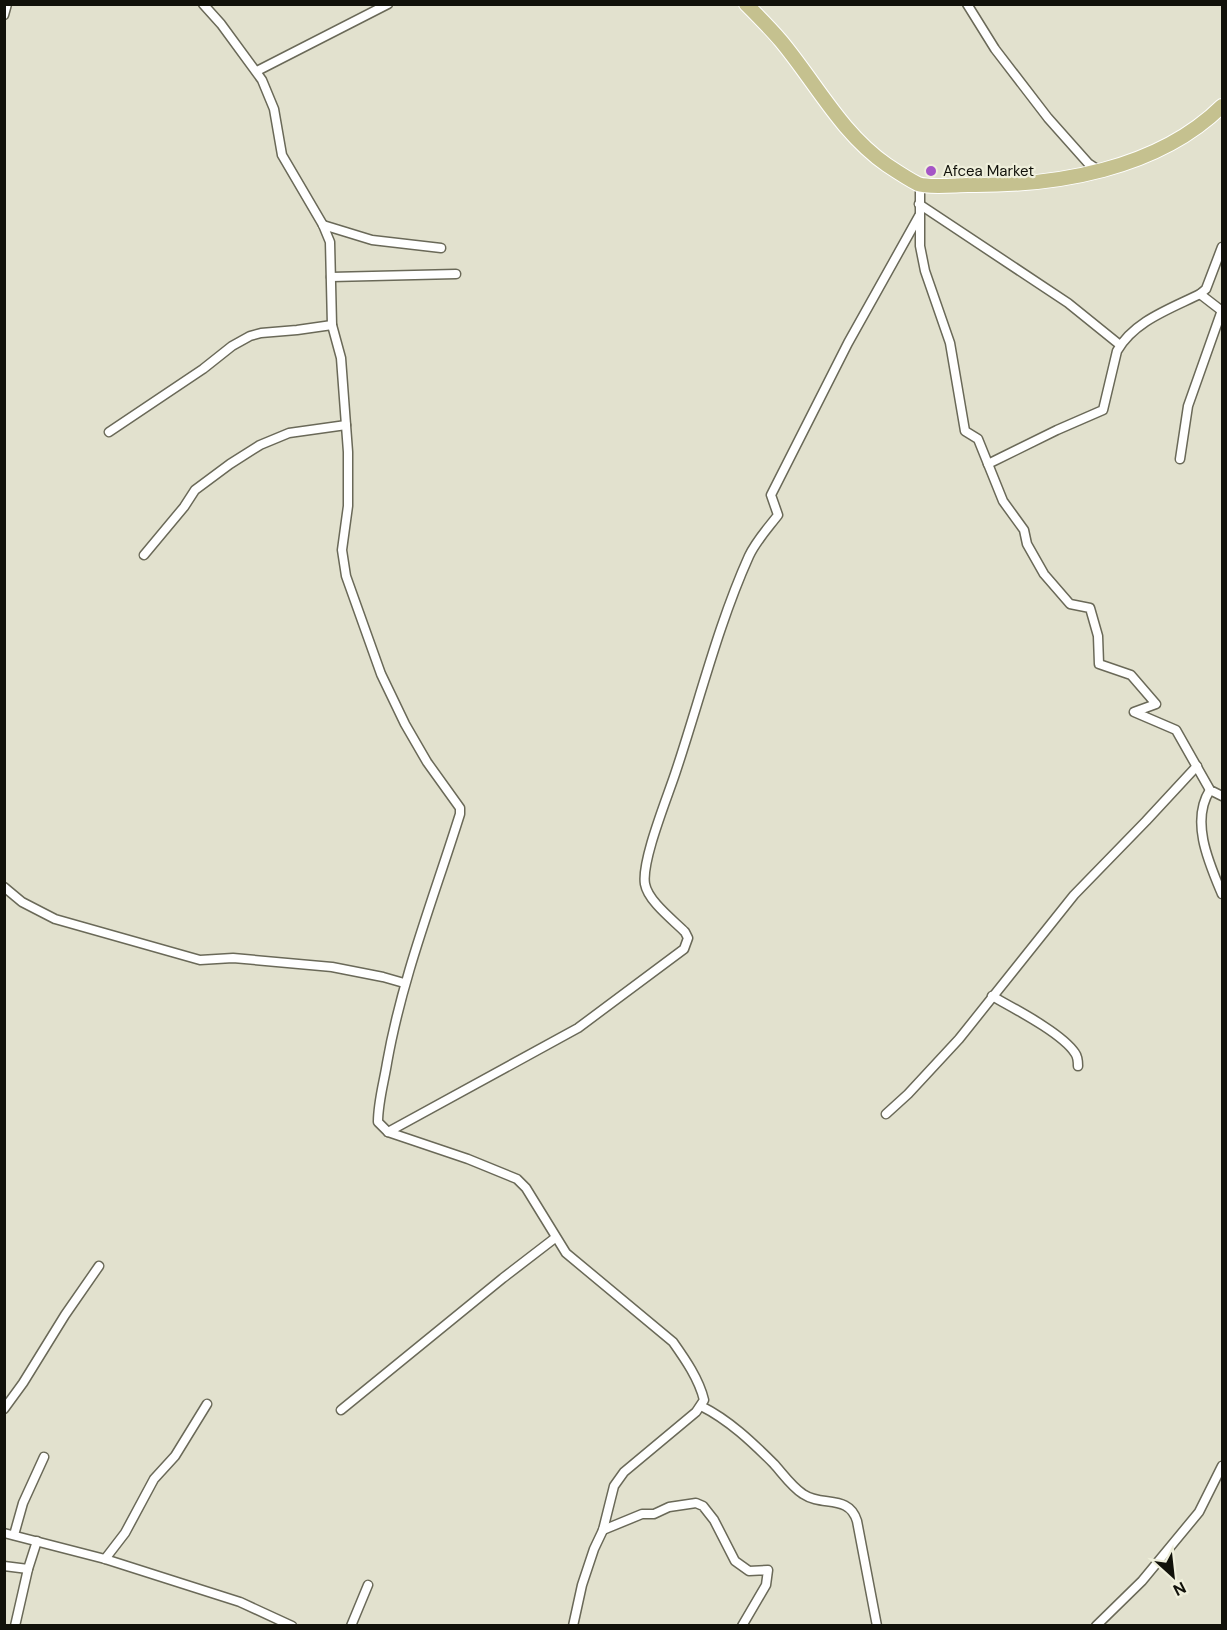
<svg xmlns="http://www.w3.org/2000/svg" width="1227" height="1630" viewBox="0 0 1227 1630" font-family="'DM Sans',sans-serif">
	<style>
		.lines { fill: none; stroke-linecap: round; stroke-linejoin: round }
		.street-casing { stroke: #6a6958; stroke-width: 11 }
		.primary-casing { stroke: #fff; stroke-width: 16 }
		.street { stroke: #fff; stroke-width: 8 }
		.primary { stroke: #c5c18f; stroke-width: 14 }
		.poi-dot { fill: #a555c6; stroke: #efefdb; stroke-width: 2 }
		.labels { text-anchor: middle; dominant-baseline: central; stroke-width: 4.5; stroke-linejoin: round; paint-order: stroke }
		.poi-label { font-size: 15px; fill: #11110a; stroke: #efefdb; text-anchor: start }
	</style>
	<rect width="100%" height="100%" fill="#e2e1ce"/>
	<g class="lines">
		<g class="street-casing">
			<g id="street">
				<path d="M203,4l18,20 41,56 12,29 8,46 41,70 7,17 2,83 9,33 7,94v54l-6,44 4,26 35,98 24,50 22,38 33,46v6c-26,83 -58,164 -73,249 -3,19 -9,39 -9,59l10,10 80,27 49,20 9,9 40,65 107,89c12,17 26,37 31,58l-8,12 -72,60 -10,14 -11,44 -9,19 -12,36 -9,41"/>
				<polyline points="967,4 995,49 1048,118 1088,163 1100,171"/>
				<polyline points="4,15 7,4"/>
				<polyline points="257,71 388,4"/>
				<polyline points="920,185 920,246 925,271 950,343 965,431 978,439 1003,501 1024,530 1027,544 1044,574 1070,604 1090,608 1098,636 1099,664 1131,675 1156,704 1134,712 1176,730 1210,790 1222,796"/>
				<polyline points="919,204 1068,303 1120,345"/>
				<polyline points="323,225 372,240 441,248"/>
				<polyline points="331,277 456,274"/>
				<polyline points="1200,294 1222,311"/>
				<polyline points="109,432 203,369 232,346 250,336 261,333 297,330 332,325"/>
				<polyline points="1180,459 1188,406 1222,310"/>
				<path d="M988,464l69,-34 46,-20 14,-59c17,-30 53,-42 83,-57l6,-5 16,-42"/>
				<polyline points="144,555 184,507 195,490 230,464 260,445 289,433 346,425"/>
				<path d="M1210,790c-20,31 -1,73 12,104"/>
				<polyline points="4,887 22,902 55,919 200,960 233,958 332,967 383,977 404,983"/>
				<path d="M992,996c21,12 70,37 83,57 3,4 3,8 3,13"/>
				<polyline points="886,1114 908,1094 959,1039 1074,895 1146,821 1197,766"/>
				<path d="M388,1132l190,-104 106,-79 4,-11 -3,-6c-12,-12 -37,-31 -40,-48 -4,-23 23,-88 31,-113 24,-72 42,-146 73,-215 7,-15 19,-28 29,-41l-7,-20 77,-152 71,-127"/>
				<path d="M701,1406c28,14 51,36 73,58 9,10 18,23 29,30 19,13 46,0 54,27l20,105"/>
				<polyline points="4,1409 23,1383 65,1315 99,1266"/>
				<polyline points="341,1410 503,1278 555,1238"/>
				<polyline points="603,1530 642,1514 654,1514 669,1507 696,1503 703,1506 714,1520 735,1561 749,1571 768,1570 766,1585 742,1626"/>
				<polyline points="4,1533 105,1559 240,1602 292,1626"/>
				<polyline points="14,1535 23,1503 44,1457"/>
				<polyline points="105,1559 125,1533 154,1479 175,1456 207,1404"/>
				<polyline points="4,1566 28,1569"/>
				<polyline points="15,1626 28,1569 37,1541"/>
				<polyline points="351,1626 368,1585"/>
				<polyline points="1096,1626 1142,1581 1199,1512 1222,1466"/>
			</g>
		</g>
		<g class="primary-casing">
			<path id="primary" d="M746,4c12,12 24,24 35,37 35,42 60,92 106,124 9,6 21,14 31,19 10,4 38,1 50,1 87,1 189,-15 254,-79"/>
		</g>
		<use href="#street" class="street"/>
		<use href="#primary" class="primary"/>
	</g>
	<circle class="poi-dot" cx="931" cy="171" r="6"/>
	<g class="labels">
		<g class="poi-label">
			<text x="943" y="171">Afcea Market</text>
		</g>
	</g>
	<rect width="1227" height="1630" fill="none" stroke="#11110a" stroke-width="12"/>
	<g transform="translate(1173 1576) rotate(153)" stroke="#efefdb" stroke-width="4.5" paint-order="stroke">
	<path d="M0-4.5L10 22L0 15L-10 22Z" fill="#11110a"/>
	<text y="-9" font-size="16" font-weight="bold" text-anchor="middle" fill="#11110a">N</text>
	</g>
</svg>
